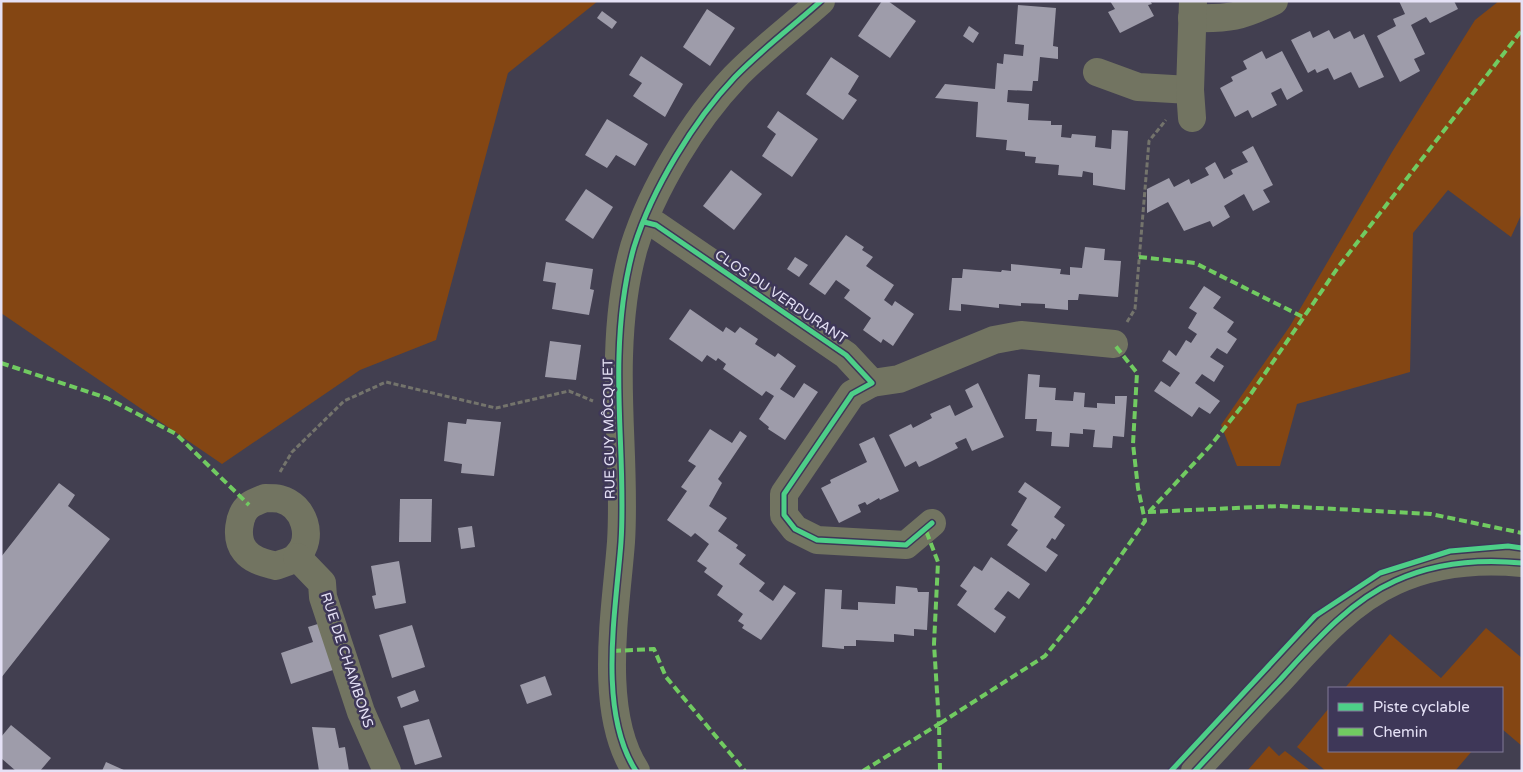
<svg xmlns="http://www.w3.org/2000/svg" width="1523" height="772" viewBox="0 0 1523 772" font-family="'Varela Round',sans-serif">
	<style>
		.green { fill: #844613 }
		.building { fill: #9e9caa }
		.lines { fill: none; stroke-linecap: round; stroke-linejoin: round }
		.path { stroke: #74746c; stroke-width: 3; stroke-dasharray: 5 2.5; stroke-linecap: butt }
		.street { stroke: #727461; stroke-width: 28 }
		.quiet { stroke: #71cb61; stroke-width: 4; stroke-dasharray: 8 4; stroke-linecap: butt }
		.cycleway-casing { stroke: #3e3758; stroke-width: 8 }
		.cycleway { stroke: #4dcf88; stroke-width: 5 }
		.labels { text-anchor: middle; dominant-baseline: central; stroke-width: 5; stroke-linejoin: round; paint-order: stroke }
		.street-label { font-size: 14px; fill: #e5e1f6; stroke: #3e3758 }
	</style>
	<rect width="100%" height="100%" fill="#423f50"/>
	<g class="green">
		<polygon points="1,1 598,1 508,73 436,340 360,370 222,464 1,313"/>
		<polygon points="1499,1 1522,1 1522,213 1511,237 1448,190 1413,233 1410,372 1297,404 1280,466 1237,466 1221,425 1290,326 1392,152 1475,20"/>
		<polygon points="1486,628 1522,658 1522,746 1502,729 1502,688 1345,688 1390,634 1441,678"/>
		<polygon points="1329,708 1329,751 1472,751 1455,771 1326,771 1297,747"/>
		<polygon points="1269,746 1279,756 1285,751 1311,771 1247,771"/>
	</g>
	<g class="building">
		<polygon points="882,1 888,1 916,21 890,58 858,36"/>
		<polygon points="1110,1 1150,1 1152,4 1148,5 1154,16 1120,33 1108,12 1115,9"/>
		<polygon points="1399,1 1454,1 1458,9 1430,23 1426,17 1411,25 1425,54 1414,59 1420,71 1400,82 1377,36 1396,26 1393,19 1405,14"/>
		<polygon points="1018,5 1056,8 1053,46 1058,47 1058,59 1040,57 1038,81 1033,81 1032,91 1008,90 1007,102 1029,104 1028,120 1051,121 1051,125 1062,125 1061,137 1071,138 1072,134 1096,136 1095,147 1111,149 1112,130 1128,131 1125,190 1093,185 1093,173 1083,171 1082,177 1058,175 1059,165 1035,163 1036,157 1025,156 1025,152 1006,150 1007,140 976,137 978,102 935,98 945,84 995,89 997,63 1003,64 1004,54 1023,56 1024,45 1015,44"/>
		<polygon points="707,9 735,28 710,66 683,47"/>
		<polygon points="602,11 617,22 612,29 597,18"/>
		<polygon points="969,26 979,33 973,43 963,36"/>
		<polygon points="1329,30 1334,39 1350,31 1354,39 1364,34 1384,77 1359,88 1351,72 1334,80 1328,68 1317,73 1315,69 1308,73 1291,40 1310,31 1313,38"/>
		<polygon points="1262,51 1266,59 1282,51 1303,91 1287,100 1281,88 1271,93 1277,105 1252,118 1248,110 1235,117 1220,88 1233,81 1231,77 1247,69 1243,61"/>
		<polygon points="641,56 683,84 665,117 633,96 642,83 629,75"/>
		<polygon points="831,57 859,76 848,94 857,100 843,120 806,94"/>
		<polygon points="778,111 818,139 792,177 762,156 776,134 767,127"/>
		<polygon points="607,119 648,144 635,166 616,155 607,168 585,155"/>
		<polygon points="1253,146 1273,185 1263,190 1270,202 1253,211 1244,194 1224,206 1230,217 1213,227 1210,221 1184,231 1168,202 1147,213 1147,189 1169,178 1174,187 1189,179 1191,184 1209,175 1205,168 1215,162 1224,179 1233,174 1231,170 1248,162 1242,152"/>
		<polygon points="731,170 762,194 734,230 703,206"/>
		<polygon points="586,189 613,207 593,239 565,220"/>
		<polygon points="846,235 864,247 862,250 873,257 866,266 894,285 884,300 892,306 895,301 914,314 893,346 883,339 881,343 863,330 871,318 844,298 850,290 836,280 825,295 809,284"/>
		<polygon points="1085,247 1105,249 1104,260 1121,261 1118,297 1079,294 1078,300 1068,300 1068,310 1045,308 1045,304 1021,303 1021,306 999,304 999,308 961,304 961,311 949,310 952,278 962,278 963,269 1001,272 1002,270 1011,271 1011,264 1061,269 1060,274 1070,275 1070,267 1082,268"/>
		<polygon points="795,257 808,265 799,277 787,269"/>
		<polygon points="546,262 593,269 590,289 594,290 589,315 552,309 556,283 543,281"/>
		<polygon points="1204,286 1221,297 1213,308 1234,322 1227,332 1237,339 1227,354 1217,348 1210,357 1224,366 1214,382 1202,374 1195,383 1220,401 1210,414 1199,407 1192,417 1154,391 1161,381 1170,387 1180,373 1162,361 1169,350 1176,356 1186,340 1191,343 1197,334 1188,328 1197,313 1189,308"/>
		<polygon points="690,309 723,332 726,327 735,333 740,327 758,339 755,344 775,357 778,353 796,366 780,389 794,398 804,383 818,392 785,440 768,429 769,427 759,419 774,396 766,391 762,396 723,369 726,364 718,358 716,361 707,355 702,362 669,339"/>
		<polygon points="550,341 581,345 576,380 545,377"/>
		<polygon points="1028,374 1040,375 1039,387 1056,388 1055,400 1073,401 1074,392 1085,393 1084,407 1097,408 1097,403 1115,404 1115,396 1127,396 1124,437 1113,436 1112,448 1093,447 1095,430 1083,429 1083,434 1070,433 1069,447 1051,446 1052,432 1036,431 1037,419 1025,419"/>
		<polygon points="978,383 1004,437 972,451 966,438 955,443 958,448 930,462 919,467 916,461 905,467 889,435 911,424 913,428 932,418 930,414 950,405 955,416 973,407 965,390"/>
		<polygon points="467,419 501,422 494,476 461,473 462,464 444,461 448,422 466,424"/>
		<polygon points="710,429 732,443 740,431 747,436 718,479 722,483 709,506 727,518 718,531 738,545 736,548 746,555 739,564 765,583 759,591 773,601 784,585 796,593 761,640 742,628 744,625 738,621 743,614 717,595 723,586 704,572 707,568 697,561 709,544 695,533 691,537 667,520 687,491 681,487 696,466 688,461"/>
		<polygon points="874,437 899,491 880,500 879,498 867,505 865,502 858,505 861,512 839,523 821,488 831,483 830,480 867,462 859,444"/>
		<polygon points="1025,482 1061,507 1054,517 1065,525 1055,540 1052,538 1046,547 1058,555 1046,572 1007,545 1018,530 1011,525 1027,498 1018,492"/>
		<polygon points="59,483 75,495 68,506 110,539 1,678 1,557"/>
		<polygon points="400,499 432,499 431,542 399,542"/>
		<polygon points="472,526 475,547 461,549 458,528"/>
		<polygon points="991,557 1030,584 1019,599 1008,591 994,609 1006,617 995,633 957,605 967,591 960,586 974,566 982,571"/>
		<polygon points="399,561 406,603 375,609 372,596 376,595 371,566"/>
		<polygon points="896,586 917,588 918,592 929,592 927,630 914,629 914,636 894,634 894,642 856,640 856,646 844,646 844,649 822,647 825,589 842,590 841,609 858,610 858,602 895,604"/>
		<polygon points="321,623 336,669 291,684 281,653 313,642 308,627"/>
		<polygon points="412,625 425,667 392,678 379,635"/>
		<polygon points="545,676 552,695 527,704 520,685"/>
		<polygon points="415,690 419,701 401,708 397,697"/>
		<polygon points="429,719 442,757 415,765 403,726"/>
		<polygon points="11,725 51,758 40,771 16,771 1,758 1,737"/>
		<polygon points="312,727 335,728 339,748 345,747 349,771 319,771"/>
		<polygon points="106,762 126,771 102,771"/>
	</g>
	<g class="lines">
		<g class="path">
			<polyline points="1127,322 1135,309 1149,141 1166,120"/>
			<polyline points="280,472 292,452 344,401 386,382 496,408 569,391 593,401"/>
		</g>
		<g class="street">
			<path d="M1192,18c38,1 48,-1 82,-17"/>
			<polyline points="1097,72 1138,87 1190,90"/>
			<polyline points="1192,118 1190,90 1193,1"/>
			<polyline points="644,222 656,225 846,355 872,383 852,394 784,494 784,515 795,529 817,540 906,545 932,523"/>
			<polyline points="872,383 899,379 994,340 1021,335 1114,344"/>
			<path d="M265,498c5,0 11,0 15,1 24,6 35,39 17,57 -4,5 -14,7 -21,10 -11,-3 -23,-5 -31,-15 -10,-12 -7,-37 5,-46 4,-3 10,-5 15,-7z"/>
			<polyline points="297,557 322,583 323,597 361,712 387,771"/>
			<path d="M636,771c-39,-60 -20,-161 -15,-229 4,-62 -4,-124 -2,-186 1,-36 5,-74 15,-109 18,-58 60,-127 101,-170 26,-27 58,-51 86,-76"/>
			<path d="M1195,771c28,-30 55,-60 83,-89 34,-37 70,-80 117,-101 39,-18 85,-22 127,-18"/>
		</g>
		<g class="quiet">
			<polyline points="1139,257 1195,263 1303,317"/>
			<polyline points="1,363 107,398 176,434 249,505"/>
			<polyline points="1148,512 1279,506 1431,514 1522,533"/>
			<polyline points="1149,512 1211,445 1246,401 1339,266 1522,30"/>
			<polyline points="613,651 654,649 666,677 745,771"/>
			<polyline points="863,771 939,724 934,644 938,562 925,528"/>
			<polyline points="940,771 939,724 1045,656 1085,607 1145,521 1138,488 1133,444 1137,373 1114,344"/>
		</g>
		<g class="cycleway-casing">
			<g id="cycleway">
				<polyline points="644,222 656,225 846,355 872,383 852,394 784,494 784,515 795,529 817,540 906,545 932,523"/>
				<path d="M636,771c-39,-60 -20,-161 -15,-229 4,-62 -4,-124 -2,-186 1,-36 5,-74 15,-109 18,-58 60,-127 101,-170 26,-27 58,-51 86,-76"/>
				<polyline points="1171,771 1315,616 1380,573 1450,551 1508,546 1522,548"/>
				<path d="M1195,771c28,-30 55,-60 83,-89 34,-37 70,-80 117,-101 39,-18 85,-22 127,-18"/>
			</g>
		</g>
		<use href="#cycleway" class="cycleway"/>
	</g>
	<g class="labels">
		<g class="street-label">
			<text transform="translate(781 297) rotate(34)">CLOS DU VERDURANT</text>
			<text transform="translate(609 429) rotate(-91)">RUE GUY MÔCQUET</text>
			<text transform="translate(347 660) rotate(72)">RUE DE CHAMBONS</text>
		</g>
	</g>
	<rect width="1523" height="772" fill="none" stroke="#e5e1f6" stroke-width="5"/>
	<rect x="1328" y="687" width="175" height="65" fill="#3e3758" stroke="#817b97"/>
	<rect x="1338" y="703" width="25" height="8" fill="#4dcf88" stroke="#817b97"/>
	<text x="1373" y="712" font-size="15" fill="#e5e1f6">Piste cyclable</text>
	<rect x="1338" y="728" width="25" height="8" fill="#71cb61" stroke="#817b97"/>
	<text x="1373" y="737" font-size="15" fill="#e5e1f6">Chemin</text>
</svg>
